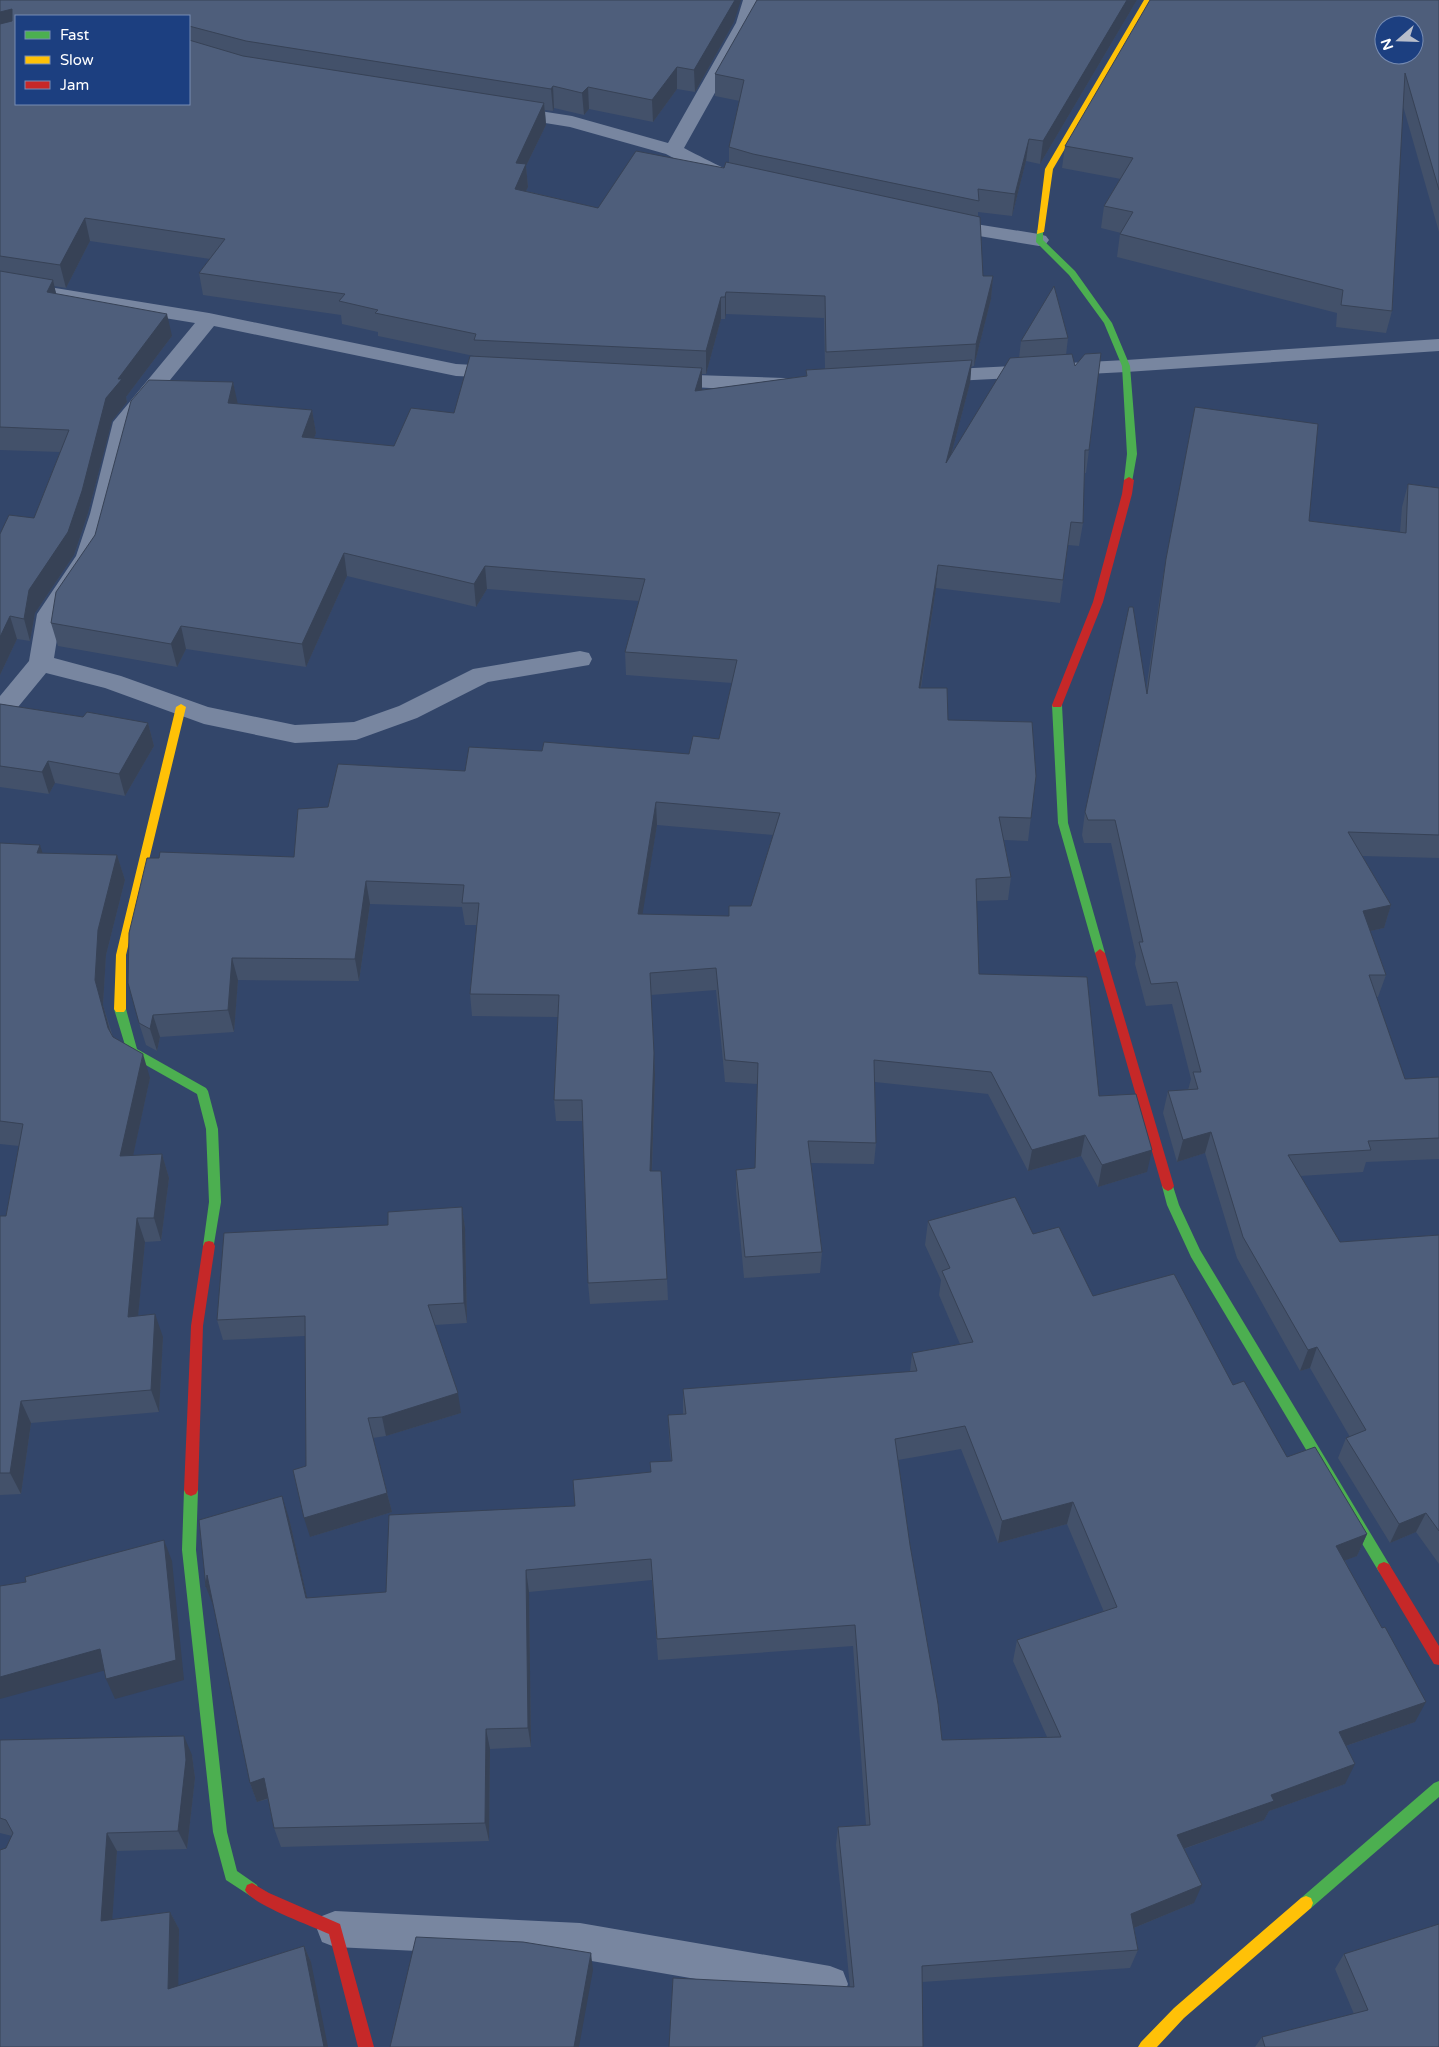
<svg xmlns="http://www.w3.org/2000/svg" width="1439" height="2047" viewBox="0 0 1439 2047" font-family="'Varela Round',sans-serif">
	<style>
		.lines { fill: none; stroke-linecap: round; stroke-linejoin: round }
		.street { fill: #7886a0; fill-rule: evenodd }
		.fast { fill: #4caf50; fill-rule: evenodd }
		.slow { fill: #ffc107; fill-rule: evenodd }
		.jam { fill: #c62828; fill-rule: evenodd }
		.wall { fill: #43516a; fill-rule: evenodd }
		.shaded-wall { fill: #374256 }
		.building { fill: #4e5e7b; stroke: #374256; fill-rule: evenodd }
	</style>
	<rect width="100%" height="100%" fill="#33466a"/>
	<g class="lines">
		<g class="street">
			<path d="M743,0h18l-7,23 -70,125c8,5 54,26 57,30l-3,4 -7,2 -22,-7 -43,-23 -96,-27 -69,-11 -2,-4 2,-4 7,-2 64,10 96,27 68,-120z"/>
			<polygon points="944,219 1039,234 1046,236 1049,240 1046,244 1039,246 937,229 934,225 937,221"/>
			<polygon points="0,279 209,313 456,364 510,367 513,372 510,377 502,378 456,376 214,326 135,423 112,514 99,557 61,614 54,658 121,676 208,707 295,725 354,722 399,706 473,669 580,651 589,653 592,659 589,665 488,682 417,718 356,740 295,743 204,724 105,688 46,673 9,718 0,721 0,696 29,661 37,614 76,556 90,514 113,422 195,323 0,291"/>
			<polygon points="1439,339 1439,351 1126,372 934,382 926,381 923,376 926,371 934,370 1126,360"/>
			<polygon points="664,374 784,378 792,380 795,385 792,390 784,392 656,385 653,380 656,375"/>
			<polygon points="335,1911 580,1923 830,1966 843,1971 848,1984 843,1997 830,2002 580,1959 335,1947 322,1942 317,1929 322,1916"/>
		</g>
		<g class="fast">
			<polygon points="1037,230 1043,230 1043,240 1075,271 1112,323 1130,366 1137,454 1132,482 1126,482 1124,480 1127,454 1122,366 1104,323 1069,275 1036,242"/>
			<polygon points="1057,702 1062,705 1068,823 1105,953 1100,957 1095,953 1058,823 1052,705"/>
			<polygon points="120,1005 124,1006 126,1009 137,1049 206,1088 208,1091 218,1129 221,1202 213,1250 209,1251 205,1250 203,1246 209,1202 206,1129 197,1094 128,1055 114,1009 116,1006"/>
			<polygon points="1168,1181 1172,1183 1179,1205 1200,1250 1389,1564 1391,1568 1389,1572 1384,1574 1379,1572 1191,1257 1167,1205 1162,1186 1164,1183"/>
			<polygon points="191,1484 196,1486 198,1490 196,1550 227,1832 237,1871 257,1885 259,1890 257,1895 252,1897 226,1880 213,1832 182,1550 184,1490 186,1486"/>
			<polygon points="1439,1781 1439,1797 1311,1908 1306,1910 1301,1908 1299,1903 1301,1898 1434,1783"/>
		</g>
		<g class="slow">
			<polygon points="1144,0 1152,0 1053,169 1044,232 1037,234 1045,169"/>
			<polygon points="181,704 186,707 126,955 126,1009 124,1012 116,1012 114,1009 116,955 176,707"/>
			<polygon points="1306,1896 1311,1898 1313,1903 1311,1908 1184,2018 1157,2047 1138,2047 1141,2042 1174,2008 1301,1898"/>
		</g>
		<g class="jam">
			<polygon points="1129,477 1134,480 1132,494 1103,602 1062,705 1061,707 1053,707 1052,705 1093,602 1122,494 1124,480"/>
			<polygon points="1100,949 1105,953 1174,1186 1172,1189 1168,1191 1164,1189 1162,1186 1095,953"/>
			<polygon points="209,1241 213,1242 215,1246 203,1326 198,1490 196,1494 191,1496 186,1494 184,1490 191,1326 203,1246 205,1242"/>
			<polygon points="1384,1562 1389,1564 1439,1646 1439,1665 1434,1664 1379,1572 1377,1568 1379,1564"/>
			<path d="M252,1883l17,10 71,31 34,123h-16l-29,-113c-17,-8 -78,-30 -84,-44l2,-5z"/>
		</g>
	</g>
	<g class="wall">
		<path d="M0,0l734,22 -39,70 -18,-3 -24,33 -64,-13 -5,6 -30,-7 -1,3 -8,-1 1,15 -20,41 2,21 -2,4 72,17 126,-40 5,-5v-16l11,-46 -25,-5v-22l422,-74 -97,164 -14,-3 -14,55 -34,-4v4l5,60h10l-2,23 -17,67 -3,1 -1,16 -18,69 67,-94 2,-17 47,-3 -2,17 23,95 -3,23h-2l-1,50 -4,23 -11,-1 -8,58 -124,-15 -15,100 27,32 88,56 -8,65 -24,-1 7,37 -3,23 -32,1 3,73 120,122 48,76 -49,15 -17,-31 -53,15 -40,-77 -113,-12 1,61 -2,21 -63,-1 11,89 -2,21 -76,5 -8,-87v-21l19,-2 2,-84 -32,-2 -9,-92 -65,5 4,80 -3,96 15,108 1,21 -78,4 -2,-21 -5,-162h-27l-2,-21 4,-83 -86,-1 -2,-22 7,-69h-12l-3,-18 -92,-3 -11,77 -121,-1 -4,52 -74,5 -3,14 -11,-6 -7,-22 155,-166 34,-50 214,-56 147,3 30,-15 13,-56 -106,-8 -1,-23 14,-51 -152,-12 -11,18 -129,-31 -41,91 -120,-18 -9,18 -119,-21 -7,-23 182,-241 4,22 75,6 4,23 -2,5 80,8 60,-33 20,-57 -96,-20v-4l-36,-8 -1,-9 -138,-20 -4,-22 11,-14 -120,-18 -24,47 -12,-2 2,8 116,42 -46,61 1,5 -15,19 -24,92 -14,42 -39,58 -5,28 -13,-2 -17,36v-141l34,-16 26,-66 -60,-2zM16,16h173v88zM726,314l98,4 1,51 -19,1v6l-104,14v-16h4l15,-55h4zM657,825l116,10 -22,71 -22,10 -87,-2z"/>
		<polygon points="1439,0 1439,232 1403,106 1392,311 1386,333 1336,327 1337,313 1117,257 1120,234 1121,233 1101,228 1104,206 1121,179 1062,168 1065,146"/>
		<polygon points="1195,407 1309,521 1400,532 1402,507 1408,484 1439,488 1439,858 1362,856 1391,905 1384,928 1370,931 1386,975 1378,997 1376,997 1405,1079 1439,1077 1439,1159 1366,1162 1363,1172 1300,1176 1340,1242 1439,1235 1439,1564 1416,1532 1390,1543 1338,1458 1346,1438 1350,1437 1310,1368 1300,1371 1237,1258 1205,1153 1177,1162 1163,1113 1168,1091 1188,1090 1191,1079 1172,1004 1146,1006 1135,964 1136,956 1111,843 1084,843 1082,835 1085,812 1146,690 1162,582"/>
		<polygon points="0,704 83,717 148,723 154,746 125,796 55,783 49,794 0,787"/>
		<polygon points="0,843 43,853 117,855 125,880 106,955 103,1005 113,1037 150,1078 133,1155 162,1154 169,1178 161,1241 145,1242 138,1316 163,1337 159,1412 31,1423 21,1494 0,1495 0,1216 6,1216 19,1146 0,1144"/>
		<polygon points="462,1207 465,1228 467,1323 435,1325 461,1413 386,1436 373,1438 392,1512 310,1537 305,1336 223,1340 217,1320 388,1225"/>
		<path d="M928,1221l105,13 60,62 140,89 54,72 80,77 -10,22 -12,4 70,162 -69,24 -1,38 -76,27 -5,9 -80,29 10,54 -60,25 4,22 -8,18 -208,14 1,65 -73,-60 -14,-142 2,-18 28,-2 -13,-179 -195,14 -6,-80 -123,12 2,155 -41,2 -1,92 -208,6 -7,-19 -6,-29 -11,3 -7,-19 39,-265 18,80 79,-6 189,-86 76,-34 20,-11 -2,-23 -1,-23h15v-26l227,-17 2,-19 48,-9 -21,-49 2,-15 -16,-35zM961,1449l37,94 69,-19 37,88 -87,28 -4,21 34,76 -105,3 -32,-195 -12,-85z"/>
		<polygon points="0,1740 192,1755 195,1778 187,1849 117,1851 112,1919 170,1912 179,1929 178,1986 304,1946 311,1962 0,2047 6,1848 12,1836 0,1833"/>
		<polygon points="1344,1954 1439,2047 1255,2047 1262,2037 1354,2014 1335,1969"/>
	</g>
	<g class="shaded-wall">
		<polygon points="735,0 741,0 734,22 695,92 694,70"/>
		<polygon points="1127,0 1137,0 1040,164 1043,141"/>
		<polygon points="12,9 16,27 0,35 0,12"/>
		<polygon points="677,67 677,89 653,122 652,100"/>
		<polygon points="553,86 554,108 553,111 551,89"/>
		<polygon points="588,87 589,109 584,115 582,93"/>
		<polygon points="544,103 546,125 526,166 528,187 516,211 515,189 516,163"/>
		<polygon points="1029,139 1026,161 1012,216 1015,194"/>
		<polygon points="85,218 90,241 66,288 60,265"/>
		<polygon points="993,276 991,299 974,366 976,344"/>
		<polygon points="53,280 58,302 47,292"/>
		<polygon points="726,292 726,314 725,319 725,297"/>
		<polygon points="721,297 721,319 706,374 706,351"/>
		<polygon points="167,314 172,336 126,397 127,402 112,421 88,513 74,555 35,613 30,641 24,619 29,590 106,398 118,379"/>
		<polygon points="972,360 970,383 943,486 946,463"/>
		<polygon points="702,368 702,391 695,391"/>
		<polygon points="233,382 238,405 228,403"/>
		<polygon points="312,410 316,433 306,460 302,437"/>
		<polygon points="344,553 347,576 306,667 302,644"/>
		<polygon points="938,565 936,588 917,710 919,688"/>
		<polygon points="485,566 487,589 476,607 474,584"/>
		<polygon points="10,616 17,639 0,675 0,637"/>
		<polygon points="181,626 186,649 177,667 171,644"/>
		<polygon points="148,723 154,746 125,796 119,774"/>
		<polygon points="48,761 55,783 49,794 42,772"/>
		<polygon points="656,802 657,825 639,936 638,914"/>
		<polygon points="40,845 48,870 37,853"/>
		<polygon points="117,855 125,880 106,955 103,1005 116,1052 108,1028 95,980 98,930"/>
		<polygon points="366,881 370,904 359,981 355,959"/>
		<polygon points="1391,905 1384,928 1356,934 1363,911"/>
		<polygon points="232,958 238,980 234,1032 228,1010"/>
		<polygon points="153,1015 160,1037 157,1051 150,1029"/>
		<polygon points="654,1053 655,1075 651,1192 650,1171"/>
		<polygon points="143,1054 150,1078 128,1179 120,1156"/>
		<polygon points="1211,1132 1205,1153 1177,1162 1183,1140"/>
		<polygon points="1085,1135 1081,1156 1028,1171 1032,1150"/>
		<polygon points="1152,1150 1147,1172 1098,1187 1102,1165"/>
		<polygon points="162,1154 169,1178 161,1241 154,1218"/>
		<polygon points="462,1207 465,1228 467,1323 464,1303"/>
		<polygon points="137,1218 145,1242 136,1339 128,1317"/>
		<polygon points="155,1314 163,1337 159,1412 151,1390"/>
		<polygon points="1317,1347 1310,1368 1300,1371 1308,1350"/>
		<polygon points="458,1393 461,1413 386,1436 382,1417"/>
		<polygon points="21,1401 31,1423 21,1494 10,1473"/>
		<polygon points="387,1493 392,1512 310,1537 304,1518"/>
		<polygon points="282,1496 289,1518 312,1619 306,1598"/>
		<polygon points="1073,1502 1067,1524 998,1543 1002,1521"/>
		<polygon points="1426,1513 1416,1532 1390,1543 1399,1524"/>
		<polygon points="1367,1534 1357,1556 1327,1567 1336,1546"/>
		<polygon points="164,1540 172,1561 184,1680 115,1699 106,1679"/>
		<polygon points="526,1570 529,1592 531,1747 528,1728"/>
		<polygon points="207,1575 214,1608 206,1587"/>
		<polygon points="100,1649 110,1669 0,1699 0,1677"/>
		<polygon points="1426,1702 1415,1722 1328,1752 1339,1732"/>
		<polygon points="486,1729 490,1749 489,1841 485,1823"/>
		<polygon points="184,1736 192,1755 195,1778 187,1849 178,1831"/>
		<polygon points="1355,1764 1345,1784 1269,1811 1264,1820 1169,1854 1177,1835 1271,1795"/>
		<polygon points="264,1778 272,1797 257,1802 250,1783"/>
		<polygon points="107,1833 117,1851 111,1938 101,1921"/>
		<polygon points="1202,1885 1194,1903 1124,1932 1131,1914"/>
		<polygon points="170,1912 179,1929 178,2005 168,1989"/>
		<polygon points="304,1946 311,1962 328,2047 324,2047"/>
		<polygon points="591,1953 593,1970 579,2047 574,2047"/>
	</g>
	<g class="building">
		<polygon points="0,0 735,0 694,70 677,67 652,100 588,87 582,93 553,86 551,89 246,41 189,26 189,16 16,16 16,104 189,104 189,40 243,56 544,103 516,163 526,164 515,189 598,208 636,151 724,168 726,162 980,217 983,276 993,276 976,344 826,352 825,296 726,292 725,297 721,297 706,351 474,340 476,334 375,313 378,310 339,301 345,294 199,273 225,239 85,218 60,265 0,256 0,24 12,21 12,9 0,12"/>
		<polygon points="757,0 1127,0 1043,141 1029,139 1015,194 978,189 979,201 753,154 729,147 744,80 715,74"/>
		<path d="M1150,0h289v190l-34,-117 -13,238 -51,-6 2,-15 -223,-56 13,-22 -29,-6 29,-48 -68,-12zM1384,25h30v30h-30z"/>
		<polygon points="0,271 53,280 47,292 167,314 118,379 122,379 106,398 82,491 68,532 29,590 24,619 10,616 0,637 0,534 9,515 34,518 69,430 0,427"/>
		<polygon points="1054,286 1068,338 1021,341"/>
		<path d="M1101,353l-12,97h-4l-2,73 -12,-1 -8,58 -125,-15 -19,123h28l1,32 84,2 4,54 -5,42 -32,-1 12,60 -35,2 3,95 108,3 12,119 37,-2 16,56 -50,15 -17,-30 -53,15 -41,-78 -117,-12 2,83 -68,-2 14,111 -77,5 -9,-87 19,-2 3,-105 -33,-3 -9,-92 -66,5 4,80 -4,118h11l6,108 -79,4 -6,-183h-28l5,-105 -89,-1 9,-91h-17l2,-18 -98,-4 -11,78 -123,-1 -4,52 -75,5 -3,14 -11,-6 -11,-40 1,-50 18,-75h12l1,-6 134,5 4,-48 30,-2 10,-43 127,7 4,-24 73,4 2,-9 145,12 4,-18 26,3 18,-79 -112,-8 20,-73 -160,-13 -11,18 -130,-31 -42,91 -121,-18 -10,18 -120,-21 5,-31 39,-57 36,-134 18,-21 84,2 -5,21 84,7 -10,27 92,9 17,-38 43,5 16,-57 232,12 -7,23 112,-15 -1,-6 166,-10 -26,103 64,-105 62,-4 3,12 10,-12zM656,802l124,11 -29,93h-22v10l-91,-2z"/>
		<polygon points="1195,407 1318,424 1309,521 1406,533 1408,484 1439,488 1439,835 1348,832 1391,905 1363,911 1386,975 1369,975 1405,1079 1439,1077 1439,1138 1368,1141 1371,1150 1288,1155 1340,1242 1439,1235 1439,1531 1426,1513 1399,1524 1346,1438 1366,1430 1317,1347 1308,1350 1243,1237 1211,1132 1183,1140 1168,1091 1198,1089 1193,1072 1201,1072 1177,982 1151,984 1139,942 1143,942 1115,820 1088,820 1085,812 1129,607 1133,607 1147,694 1166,559"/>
		<polygon points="0,704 83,717 87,712 148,723 119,774 48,761 42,772 0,766"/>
		<polygon points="0,843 40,845 37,853 117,855 98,930 95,980 108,1028 113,1037 143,1054 120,1156 162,1154 154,1218 137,1218 128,1317 155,1314 151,1390 21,1401 10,1473 0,1473 0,1216 6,1216 23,1124 0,1121"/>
		<path d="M1015,1197l18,37 26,-7 34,69 81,-22 59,111 11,-4 43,76 28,-10 52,87 -31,12 46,82 3,-1 41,75 -87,30 16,32 -84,31 3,6 -97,34 25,50 -71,29 7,36 -216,16 1,81h-254l4,-69 181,9 -16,-160 32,-2 -15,-200 -198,14 -6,-80 -125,11 2,158 -42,1 -1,94 -211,5 -10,-50 -14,5 -43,-208 -1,12 -7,-67 83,-24 24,102 80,-6 3,-77 186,-9 -2,-26 78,-8 -1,-10 22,-1 -4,-46 18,-1 -3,-25 234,-18 -5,-18 61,-11 -31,-71 8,-3 -22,-47zM965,1426l37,95 71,-19 44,105 -100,33 44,97 -119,3 -4,-36 -28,-159 -15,-106z"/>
		<polygon points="462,1207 464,1303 428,1305 458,1393 382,1417 368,1418 387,1493 304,1518 293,1470 306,1466 305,1316 217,1320 224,1233 388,1225 388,1212"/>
		<polygon points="164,1540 176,1660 106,1679 100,1649 0,1677 0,1586 26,1582 25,1577"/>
		<polygon points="184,1736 186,1760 178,1831 107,1833 101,1921 170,1912 168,1989 304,1946 324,2047 0,2047 0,1850 6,1848 13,1833 6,1820 0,1818 0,1740"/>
		<polygon points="1439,1924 1439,2047 1265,2047 1262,2037 1368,2010 1344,1954"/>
		<polygon points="416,1937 523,1942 591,1953 574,2047 390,2047"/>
	</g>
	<rect x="15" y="15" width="175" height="90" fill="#1c3f80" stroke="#778cb3"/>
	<rect x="25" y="31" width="25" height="8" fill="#4caf50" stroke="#778cb3"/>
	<text x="60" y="40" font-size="15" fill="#ffffff">Fast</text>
	<rect x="25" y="56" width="25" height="8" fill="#ffc107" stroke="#778cb3"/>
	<text x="60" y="65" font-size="15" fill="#ffffff">Slow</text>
	<rect x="25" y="81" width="25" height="8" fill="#c62828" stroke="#778cb3"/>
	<text x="60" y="90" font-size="15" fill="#ffffff">Jam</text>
	<g transform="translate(1399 40) rotate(250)"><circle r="24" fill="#1c3f80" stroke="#778cb3"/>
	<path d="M0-4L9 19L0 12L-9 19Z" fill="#b8becb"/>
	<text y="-8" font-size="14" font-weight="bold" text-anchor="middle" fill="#ffffff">N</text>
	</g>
</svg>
